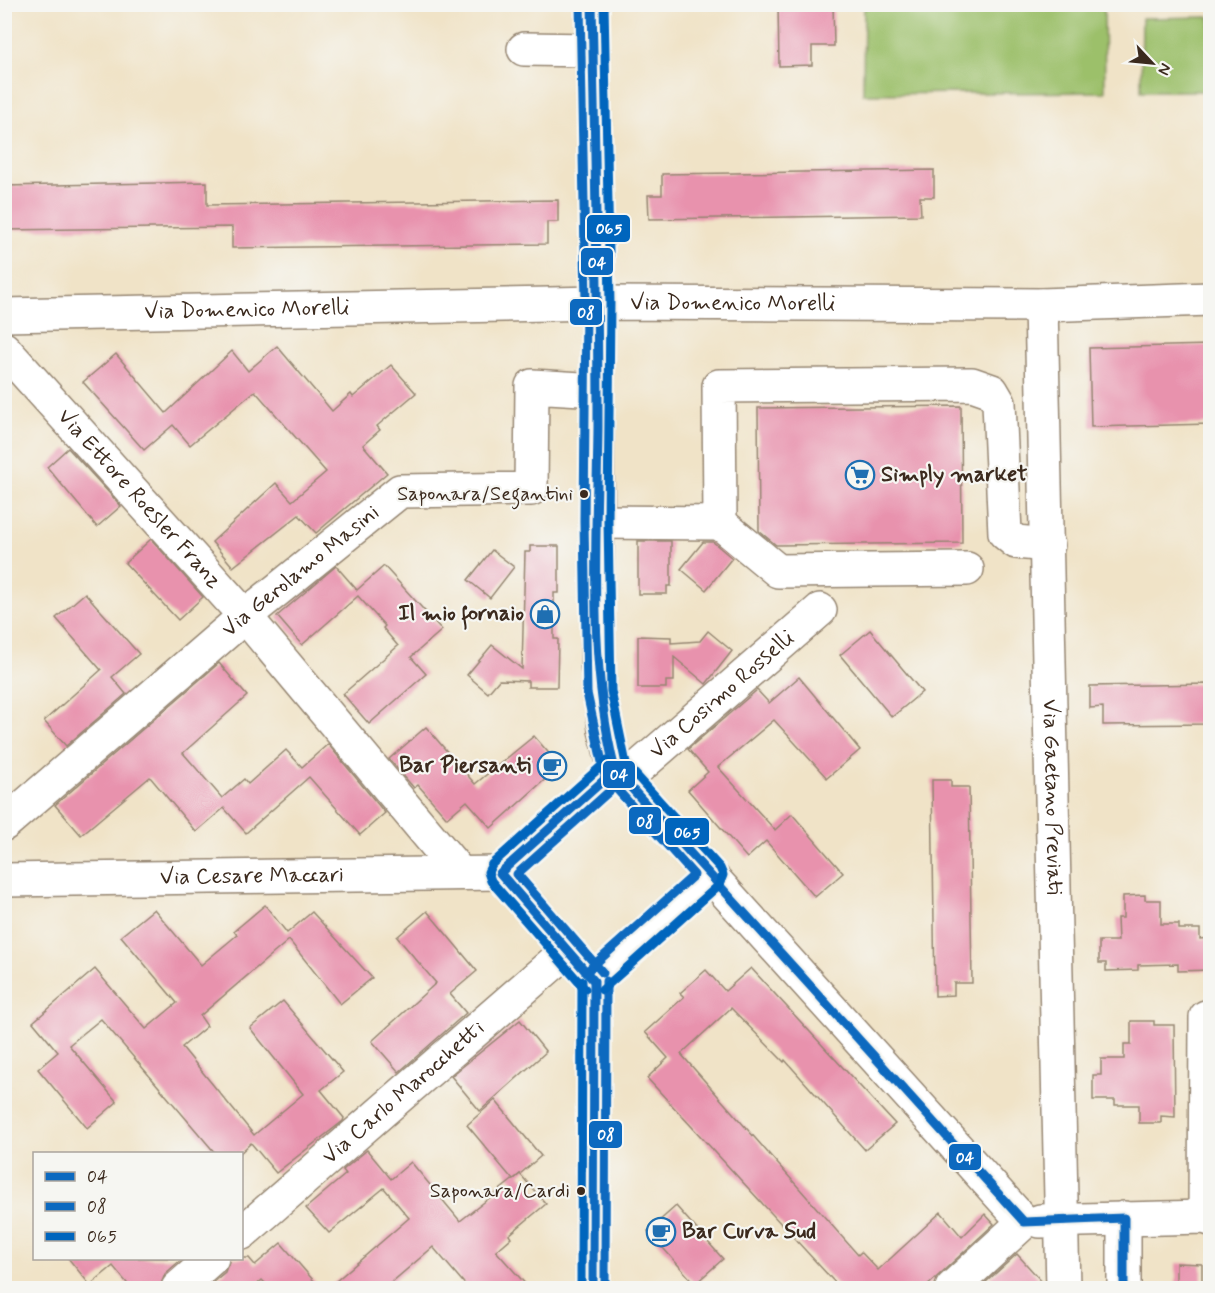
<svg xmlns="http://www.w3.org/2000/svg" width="1215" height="1293" viewBox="0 0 1215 1293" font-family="Mynerve,sans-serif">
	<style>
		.green { fill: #9cc06a; stroke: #6c7544; stroke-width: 1.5 }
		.building { fill: #e892ad }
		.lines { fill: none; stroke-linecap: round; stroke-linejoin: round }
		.minor-casing { stroke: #968672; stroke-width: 36 }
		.minor { stroke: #fff; stroke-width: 33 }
		.bus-1-casing { stroke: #f6f6f2; stroke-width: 14 }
		.bus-2-casing { stroke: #f6f6f2; stroke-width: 14 }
		.bus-3-casing { stroke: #f6f6f2; stroke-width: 14 }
		.bus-1 { stroke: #0c69bf; stroke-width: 9 }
		.bus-2 { stroke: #0c69bf; stroke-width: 9 }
		.bus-3 { stroke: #0065bd; stroke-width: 9 }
		.bus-dot { fill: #3b2a1e; stroke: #f6f6f2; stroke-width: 2 }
		.labels { text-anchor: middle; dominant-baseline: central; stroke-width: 4.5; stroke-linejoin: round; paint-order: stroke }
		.bus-label { font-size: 20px; fill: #3b2a1e; stroke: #f6f6f2; text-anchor: end }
		.street-label { font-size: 22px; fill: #3b2a1e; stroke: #f6f6f2 }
		.poi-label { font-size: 22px; font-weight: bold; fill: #3b2a1e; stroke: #f6f6f2; text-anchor: start }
		.line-badge { stroke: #f6f6f2; stroke-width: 2 }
		.badge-label { font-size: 16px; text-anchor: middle; font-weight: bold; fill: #fff }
	</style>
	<rect width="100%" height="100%" fill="#f6f6f2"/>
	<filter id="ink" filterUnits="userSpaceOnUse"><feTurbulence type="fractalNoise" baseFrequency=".0167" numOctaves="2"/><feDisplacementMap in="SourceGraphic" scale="12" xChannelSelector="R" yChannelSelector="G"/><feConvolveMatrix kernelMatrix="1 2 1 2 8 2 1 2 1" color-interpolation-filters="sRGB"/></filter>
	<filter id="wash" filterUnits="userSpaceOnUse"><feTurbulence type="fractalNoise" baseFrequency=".008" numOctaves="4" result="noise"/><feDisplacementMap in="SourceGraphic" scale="24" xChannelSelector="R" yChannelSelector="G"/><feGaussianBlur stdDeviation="1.35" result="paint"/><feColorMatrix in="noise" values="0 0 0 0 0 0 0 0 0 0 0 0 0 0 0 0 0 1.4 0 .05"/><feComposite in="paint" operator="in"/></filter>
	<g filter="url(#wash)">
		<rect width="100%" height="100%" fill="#f0e3c7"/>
		<g class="green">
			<polygon points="864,5 1104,5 1105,92 863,94"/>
			<polygon points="1210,17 1210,91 1141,91 1142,18"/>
		</g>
		<g id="blocks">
			<g class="building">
				<polygon points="778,4 833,4 834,46 812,46 812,65 779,66"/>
				<polygon points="934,170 934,197 920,197 921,215 649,219 648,195 662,195 662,174"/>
				<polygon points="207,182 207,205 558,200 558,222 547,222 547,244 232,248 232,227 4,230 4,186"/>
				<polygon points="1210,345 1210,424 1091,427 1089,348"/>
				<polygon points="277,346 332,411 351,394 353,397 391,365 416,393 377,426 380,430 363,445 387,473 316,533 299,515 233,567 212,542 276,483 292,501 326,472 255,391 190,445 173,425 144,450 83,382 116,354 166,413 232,351 248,371"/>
				<polygon points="961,406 962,543 776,545 759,531 758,408"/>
				<polygon points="68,448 121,506 97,527 47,467"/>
				<polygon points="151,539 203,597 178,620 125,563"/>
				<polygon points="638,541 671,541 671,586 667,586 667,594 638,594"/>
				<polygon points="703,542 713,542 732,558 706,590 681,569"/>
				<polygon points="530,546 559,546 559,593 554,593 554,639 558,639 557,687 528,687 528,681 499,680 488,693 467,675 492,645 522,669 525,552 530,552"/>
				<polygon points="492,550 514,567 490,598 468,580"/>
				<polygon points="336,566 357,590 384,566 442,630 411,657 426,674 369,724 343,694 398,646 383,628 385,626 358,596 302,645 277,616"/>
				<polygon points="85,593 139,654 112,677 126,694 66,746 44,721 101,670 56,618"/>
				<polygon points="870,630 922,692 892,717 840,655"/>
				<polygon points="708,631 732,651 706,684 674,657 674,681 666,681 666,688 638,688 638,636 671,637 671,643 700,641"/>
				<polygon points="219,663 247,696 183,753 222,798 244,779 248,784 286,750 302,767 328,744 385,813 360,835 309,777 246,833 224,808 196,832 150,777 81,835 55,805"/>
				<polygon points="799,677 860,750 827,778 774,720 718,767 775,830 792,814 843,873 815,897 766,841 747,858 688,790 708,772 688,749 757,690 769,703"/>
				<polygon points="1210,684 1210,724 1103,725 1103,707 1090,708 1090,686"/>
				<polygon points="426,727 475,784 534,736 560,766 491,828 467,801 447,818 418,785 414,788 389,759"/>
				<polygon points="932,780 951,780 951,787 969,787 972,983 954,983 954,995 935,996"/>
				<polygon points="1145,895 1145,900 1161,900 1161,924 1179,924 1179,929 1200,929 1200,939 1210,938 1210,970 1178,971 1178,964 1138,965 1138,970 1106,971 1106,963 1099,963 1099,941 1118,941 1117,918 1123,918 1123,896"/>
				<polygon points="265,905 287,933 312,912 372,978 340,1004 289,940 200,1016 207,1026 182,1047 254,1135 303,1094 250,1028 283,1001 343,1072 321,1090 344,1118 343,1121 276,1173 251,1143 239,1154 216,1154 101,1019 69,1045 117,1102 87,1128 38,1069 58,1052 33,1022 95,969 146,1029 177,1003 121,936 154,909 201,965 237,935 234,931"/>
				<polygon points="427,911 477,971 450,994 466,1013 399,1072 372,1041 436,983 397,937"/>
				<polygon points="751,968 895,1124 865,1150 785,1060 784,1062 731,1008 681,1054 858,1255 861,1252 878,1270 941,1212 962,1237 985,1214 994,1224 925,1288 840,1288 647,1078 668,1058 645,1032 684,997 680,993 706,970 725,991"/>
				<polygon points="520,1020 546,1052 480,1111 451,1076"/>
				<polygon points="1131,1021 1154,1021 1154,1025 1174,1025 1175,1117 1161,1116 1161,1123 1139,1123 1139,1105 1115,1105 1115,1100 1093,1100 1093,1075 1101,1075 1101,1059 1124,1059 1124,1044 1131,1044"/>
				<polygon points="495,1100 541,1156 513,1180 467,1125"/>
				<polygon points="367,1150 391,1179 411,1162 460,1221 520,1174 546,1204 509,1235 511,1238 496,1251 529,1288 468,1288 433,1247 385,1288 328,1288 409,1218 384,1188 329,1233 306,1208 346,1174 343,1170"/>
				<polygon points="676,1206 723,1259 695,1284 648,1231"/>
				<polygon points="281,1243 320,1288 270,1288 262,1280 253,1288 206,1288 225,1272 230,1258 249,1258 255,1265"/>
				<polygon points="1017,1254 1044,1284 1044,1288 990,1288 985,1283"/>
				<polygon points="68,1258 183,1258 165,1274 160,1288 131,1288 113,1266 90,1285"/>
				<polygon points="1176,1263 1202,1264 1202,1288 1176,1288"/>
			</g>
		</g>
	</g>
	<g filter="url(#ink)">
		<use href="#blocks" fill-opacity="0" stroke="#968672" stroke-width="1.5"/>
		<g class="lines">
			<g class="minor-casing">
				<g id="minor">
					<polyline points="592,4 598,303 597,665 605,730 615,770 1024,1222"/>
					<polyline points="524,49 593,50"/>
					<path id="s1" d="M1041,305l22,983"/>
					<path id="s2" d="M4,315l594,-12 443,2 169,-6"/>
					<path id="s3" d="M4,349l241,267 215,257"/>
					<polyline points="596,522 720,523 719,386 972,384 992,391 999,403 1005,533 1016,542 1048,545"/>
					<polyline points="720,523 778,571 967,569"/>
					<path id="s4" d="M624,780l196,-170"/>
					<path id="s5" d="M4,824l241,-208 155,-125 131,-2 1,-103 66,4"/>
					<path id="s6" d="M4,880l496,-7"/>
					<polyline points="582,967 500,873 615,770"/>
					<polyline points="594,981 711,876"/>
					<polyline points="1205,1217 1206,1017"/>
					<polyline points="1124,1218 1124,1288"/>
					<polyline points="1040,1221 1205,1217 1210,1219"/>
					<path id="s7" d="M242,1233l325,-282"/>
					<polyline points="178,1288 212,1258"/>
					<polyline points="593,1288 594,981"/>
					<polyline points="952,1288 1024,1222"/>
				</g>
			</g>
			<use href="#minor" class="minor"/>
			<g class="bus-1-casing">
				<g id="bus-1">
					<path d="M592,4c3,141 6,282 6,423 -1,114 -11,231 17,343l409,452 100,-4v70"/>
					<polyline points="593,1288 594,981 500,873 615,770"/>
				</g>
			</g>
			<g class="bus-2-casing">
				<g id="bus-2">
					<polyline points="580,4 586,303 584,522 587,693 605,776 694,875 586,972"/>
					<polyline points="603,973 517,874 623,779"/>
					<polyline points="605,1288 606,981"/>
				</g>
			</g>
			<g class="bus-3-casing">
				<g id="bus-3">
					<polyline points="585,989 491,881 488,872 492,864 607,761"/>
					<polyline points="602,990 719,885 723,875 720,868 626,764 611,691 608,522 610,303 604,4"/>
					<polyline points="581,1288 582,981"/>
				</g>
			</g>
			<use href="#bus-1" class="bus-1"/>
			<use href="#bus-2" class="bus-2"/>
			<use href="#bus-3" class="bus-3"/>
		</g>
	</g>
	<defs>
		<g id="supermarket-ring" transform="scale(1.5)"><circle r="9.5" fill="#f6f6f2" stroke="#1f6fb2" stroke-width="1.5"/><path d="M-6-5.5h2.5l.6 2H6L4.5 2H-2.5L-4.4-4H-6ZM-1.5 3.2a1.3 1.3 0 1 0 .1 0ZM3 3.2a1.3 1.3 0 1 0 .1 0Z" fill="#1f6fb2"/></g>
		<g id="shop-ring" transform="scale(1.5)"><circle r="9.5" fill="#f6f6f2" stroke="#1f6fb2" stroke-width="1.5"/><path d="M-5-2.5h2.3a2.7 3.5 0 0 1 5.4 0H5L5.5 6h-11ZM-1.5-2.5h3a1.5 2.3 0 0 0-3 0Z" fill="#1f6fb2"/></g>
		<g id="cafe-ring" transform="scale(1.5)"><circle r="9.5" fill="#f6f6f2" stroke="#1f6fb2" stroke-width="1.5"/><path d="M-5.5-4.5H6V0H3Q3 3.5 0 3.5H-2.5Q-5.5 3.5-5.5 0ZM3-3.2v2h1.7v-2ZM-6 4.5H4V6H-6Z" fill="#1f6fb2"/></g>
	</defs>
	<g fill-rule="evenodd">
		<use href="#supermarket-ring" x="860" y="475"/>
		<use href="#shop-ring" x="545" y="614"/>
		<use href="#cafe-ring" x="552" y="766"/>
		<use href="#cafe-ring" x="661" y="1232"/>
	</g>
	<g class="bus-dot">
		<circle cx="584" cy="494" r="5"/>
		<circle cx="581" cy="1191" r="5"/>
	</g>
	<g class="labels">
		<g class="bus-label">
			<text x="573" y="494">Saponara/Segantini</text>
			<text x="570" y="1191">Saponara/Cardi</text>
		</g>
		<g class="street-label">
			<text stroke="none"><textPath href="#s2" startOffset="729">Via Domenico Morelli</textPath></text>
			<text stroke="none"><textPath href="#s2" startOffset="243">Via Domenico Morelli</textPath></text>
			<text stroke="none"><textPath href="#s3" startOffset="202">Via Ettore Roesler Franz</textPath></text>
			<text stroke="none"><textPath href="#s5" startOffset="390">Via Gerolamo Masini</textPath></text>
			<text stroke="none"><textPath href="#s4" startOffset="130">Via Cosimo Rosselli</textPath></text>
			<text stroke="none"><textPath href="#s1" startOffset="492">Via Gaetano Previati</textPath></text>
			<text stroke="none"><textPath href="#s6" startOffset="248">Via Cesare Maccari</textPath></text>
			<text stroke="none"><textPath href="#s7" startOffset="214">Via Carlo Marocchetti</textPath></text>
		</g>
		<g class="poi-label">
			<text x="881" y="475">Simply market</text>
			<text x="524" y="614" text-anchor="end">Il mio fornaio</text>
			<text x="531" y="766" text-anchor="end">Bar Piersanti</text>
			<text x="682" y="1232">Bar Curva Sud</text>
		</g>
	</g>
	<g class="line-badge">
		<rect x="586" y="214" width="45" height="29" rx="6" fill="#0065bd"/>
		<rect x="580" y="247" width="34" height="29" rx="6" fill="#0c69bf"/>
		<rect x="569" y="298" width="34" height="28" rx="6" fill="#0c69bf"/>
		<rect x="602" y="760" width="34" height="29" rx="6" fill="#0c69bf"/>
		<rect x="628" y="806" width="34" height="29" rx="6" fill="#0c69bf"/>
		<rect x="664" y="817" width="46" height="29" rx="6" fill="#0065bd"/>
		<rect x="588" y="1120" width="35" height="29" rx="6" fill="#0c69bf"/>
		<rect x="948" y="1143" width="34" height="28" rx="6" fill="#0c69bf"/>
	</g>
	<g class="badge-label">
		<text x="609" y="234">065</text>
		<text x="597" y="268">04</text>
		<text x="586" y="318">08</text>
		<text x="619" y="780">04</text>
		<text x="645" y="827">08</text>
		<text x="687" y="838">065</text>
		<text x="606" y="1140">08</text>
		<text x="965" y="1163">04</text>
	</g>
	<rect width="1215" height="1293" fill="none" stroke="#f6f6f2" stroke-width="24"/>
	<rect x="33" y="1152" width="210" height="108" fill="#f6f6f2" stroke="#aba49d" stroke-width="1.5"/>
	<rect x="45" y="1172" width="30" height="9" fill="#0c69bf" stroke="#aba49d" stroke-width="1.5"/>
	<text x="87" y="1182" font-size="18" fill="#3b2a1e">04</text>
	<rect x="45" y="1202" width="30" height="9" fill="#0c69bf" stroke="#aba49d" stroke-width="1.5"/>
	<text x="87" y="1212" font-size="18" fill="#3b2a1e">08</text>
	<rect x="45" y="1232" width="30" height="9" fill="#0065bd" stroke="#aba49d" stroke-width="1.5"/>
	<text x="87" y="1242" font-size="18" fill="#3b2a1e">065</text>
	<g transform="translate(1152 63) rotate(116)" stroke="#f6f6f2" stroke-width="4.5" paint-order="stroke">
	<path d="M0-4.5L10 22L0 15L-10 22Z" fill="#3b2a1e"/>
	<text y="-9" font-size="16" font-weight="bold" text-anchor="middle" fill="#3b2a1e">N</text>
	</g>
</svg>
